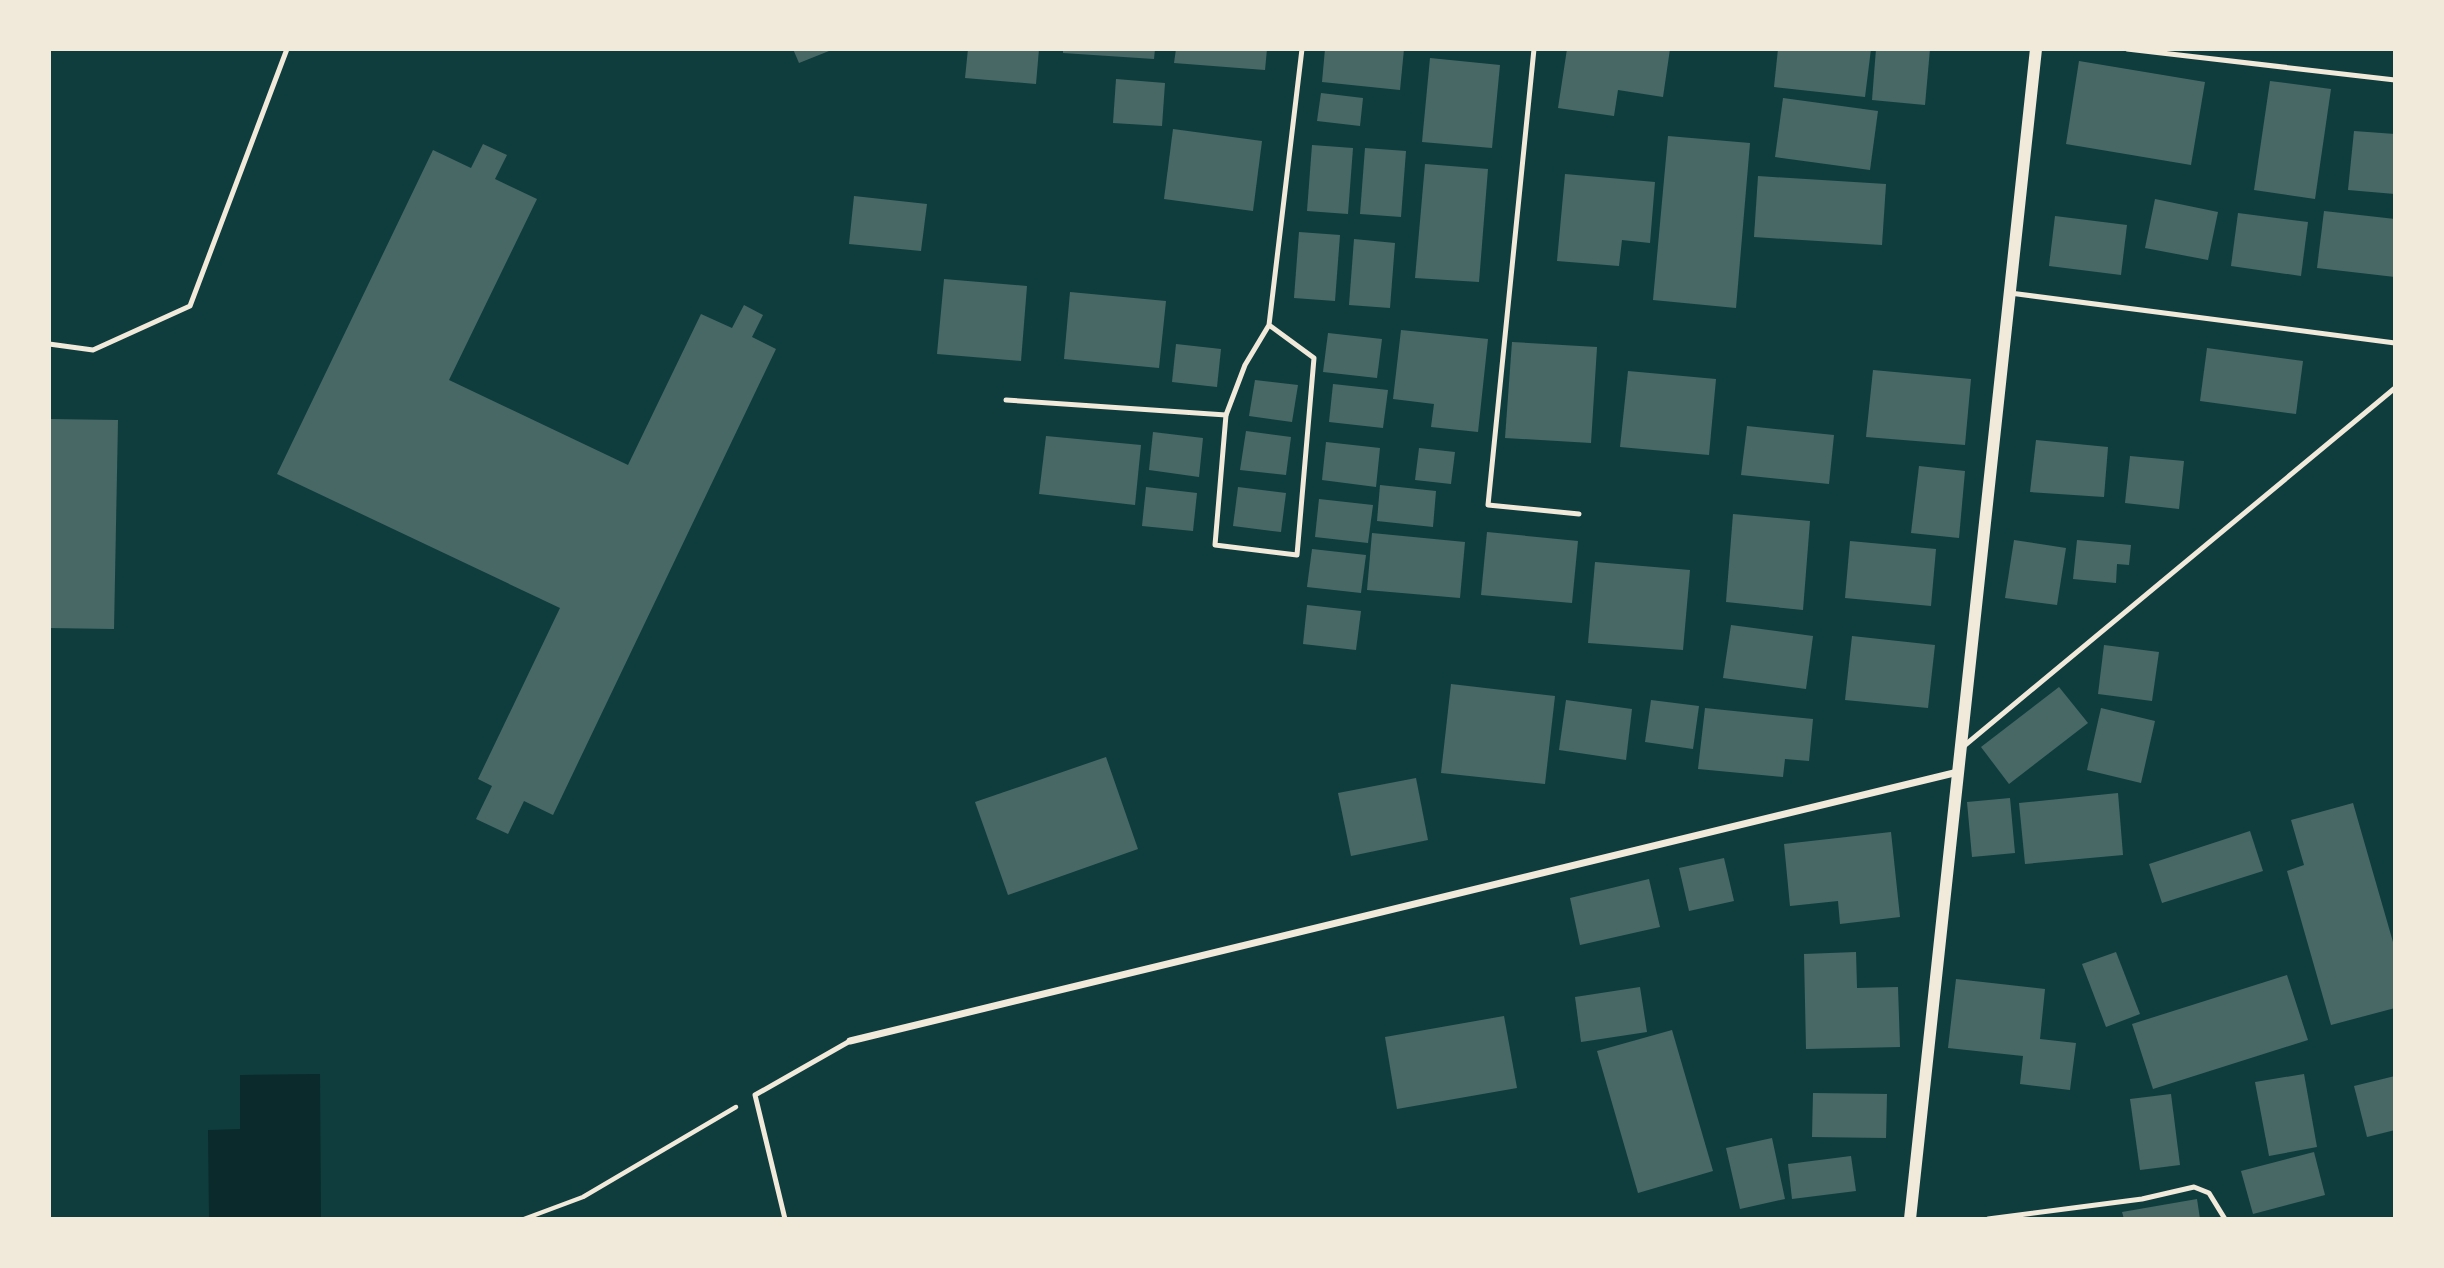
<svg xmlns="http://www.w3.org/2000/svg" width="2444" height="1268" viewBox="0 0 2444 1268" font-family="'Alegreya Sans',sans-serif">
	<style>
		.water { fill: #0a2a2b }
		.building { fill: #486865 }
		.lines { fill: none; stroke-linecap: round; stroke-linejoin: round }
		.path { stroke: #f1e9da; stroke-width: 4.5 }
		.service { stroke: #f1e9da; stroke-width: 5 }
		.minor { stroke: #f1e9da; stroke-width: 7 }
		.tertiary { stroke: #f1e9da; stroke-width: 12 }
	</style>
	<rect width="100%" height="100%" fill="#0f3d3e"/>
	<polygon class="water" points="320,1074 321,1218 209,1219 208,1130 240,1129 240,1075"/>
	<g class="building">
		<polygon points="793,49 834,49 799,63"/>
		<polygon points="968,49 1039,49 1036,84 965,78"/>
		<polygon points="1063,49 1155,49 1154,59 1063,53"/>
		<polygon points="1176,49 1267,49 1265,70 1174,63"/>
		<polygon points="1325,49 1404,49 1400,90 1322,82"/>
		<polygon points="1567,49 1670,49 1663,97 1618,90 1614,116 1558,108"/>
		<polygon points="1778,49 1871,49 1865,97 1774,87"/>
		<polygon points="1876,49 1930,49 1925,105 1872,100"/>
		<polygon points="1430,58 1500,65 1492,148 1422,142"/>
		<polygon points="2079,61 2205,82 2191,165 2066,144"/>
		<polygon points="1116,79 1165,83 1162,126 1113,123"/>
		<polygon points="2270,81 2331,89 2315,199 2254,190"/>
		<polygon points="1321,93 1363,98 1360,126 1317,121"/>
		<polygon points="1783,98 1878,111 1870,170 1775,157"/>
		<polygon points="1173,129 1262,141 1253,211 1164,199"/>
		<polygon points="2354,131 2395,134 2395,194 2348,190"/>
		<polygon points="1668,136 1750,143 1736,308 1653,300"/>
		<polygon points="483,144 507,155 495,179 537,199 449,380 628,465 701,314 732,328 744,305 763,315 752,337 776,349 553,815 524,801 508,834 476,819 492,786 478,779 560,608 277,474 433,150 471,168"/>
		<polygon points="1312,145 1353,148 1348,214 1307,211"/>
		<polygon points="1365,148 1406,151 1401,217 1360,214"/>
		<polygon points="1425,164 1488,169 1479,282 1415,278"/>
		<polygon points="1565,174 1655,182 1650,243 1622,240 1619,266 1557,261"/>
		<polygon points="1758,176 1886,184 1882,245 1754,237"/>
		<polygon points="854,196 927,204 921,251 849,244"/>
		<polygon points="2155,199 2218,212 2208,260 2145,248"/>
		<polygon points="2324,211 2395,219 2395,277 2317,268"/>
		<polygon points="2238,213 2308,222 2301,276 2231,266"/>
		<polygon points="2055,216 2127,225 2121,275 2049,266"/>
		<polygon points="1299,232 1340,235 1335,301 1294,298"/>
		<polygon points="1354,239 1395,243 1390,308 1349,305"/>
		<polygon points="944,279 1027,286 1021,361 937,354"/>
		<polygon points="1070,292 1166,301 1159,368 1064,359"/>
		<polygon points="1401,330 1488,339 1478,432 1431,427 1434,404 1393,399"/>
		<polygon points="1328,333 1382,339 1377,378 1323,372"/>
		<polygon points="1512,342 1597,347 1591,443 1505,438"/>
		<polygon points="1176,344 1221,349 1217,387 1172,382"/>
		<polygon points="2207,348 2303,361 2296,414 2200,401"/>
		<polygon points="1873,370 1971,379 1965,445 1866,437"/>
		<polygon points="1628,371 1716,379 1709,455 1620,447"/>
		<polygon points="1255,380 1298,385 1292,422 1249,416"/>
		<polygon points="1333,384 1388,390 1383,428 1329,422"/>
		<polygon points="49,419 118,420 114,629 49,628"/>
		<polygon points="1747,426 1834,435 1829,484 1741,475"/>
		<polygon points="1246,431 1291,437 1286,475 1240,470"/>
		<polygon points="1153,432 1203,438 1199,477 1149,470"/>
		<polygon points="1046,436 1141,445 1135,505 1039,494"/>
		<polygon points="2036,440 2108,447 2104,497 2030,492"/>
		<polygon points="1326,442 1380,448 1376,487 1322,480"/>
		<polygon points="1419,448 1455,452 1451,484 1415,480"/>
		<polygon points="2130,456 2184,461 2179,509 2125,503"/>
		<polygon points="1919,466 1965,471 1959,538 1911,533"/>
		<polygon points="1380,485 1436,491 1433,527 1377,521"/>
		<polygon points="1146,487 1197,493 1193,531 1142,526"/>
		<polygon points="1238,487 1286,493 1281,532 1233,526"/>
		<polygon points="1319,499 1373,505 1368,543 1315,537"/>
		<polygon points="1733,514 1810,521 1803,610 1726,602"/>
		<polygon points="1487,532 1578,541 1572,603 1481,595"/>
		<polygon points="1372,533 1465,542 1460,598 1367,590"/>
		<polygon points="2014,540 2066,548 2057,605 2005,598"/>
		<polygon points="2077,540 2131,545 2129,565 2117,564 2116,583 2073,579"/>
		<polygon points="1850,541 1936,549 1931,606 1845,598"/>
		<polygon points="1312,549 1366,555 1361,593 1307,587"/>
		<polygon points="1595,562 1690,570 1683,650 1588,643"/>
		<polygon points="1307,605 1361,611 1356,650 1303,644"/>
		<polygon points="1731,625 1813,636 1806,689 1723,678"/>
		<polygon points="1852,636 1935,645 1928,708 1845,700"/>
		<polygon points="2104,645 2159,652 2152,701 2098,694"/>
		<polygon points="1451,684 1555,696 1545,784 1441,773"/>
		<polygon points="2059,687 2088,723 2009,784 1981,747"/>
		<polygon points="1566,700 1632,709 1626,760 1559,750"/>
		<polygon points="1651,700 1699,706 1693,749 1645,742"/>
		<polygon points="1705,708 1813,719 1809,761 1785,759 1783,777 1698,769"/>
		<polygon points="2101,708 2155,721 2141,783 2087,770"/>
		<polygon points="1106,757 1138,849 1008,895 975,802"/>
		<polygon points="1416,778 1428,840 1351,856 1338,793"/>
		<polygon points="2118,793 2123,855 2025,864 2019,803"/>
		<polygon points="2010,798 2015,853 1972,857 1967,802"/>
		<polygon points="2353,803 2395,949 2395,1008 2331,1025 2287,871 2304,865 2291,820"/>
		<polygon points="2250,831 2263,871 2162,903 2149,864"/>
		<polygon points="1891,832 1900,917 1840,924 1838,901 1790,906 1784,844"/>
		<polygon points="1724,858 1734,901 1689,911 1679,868"/>
		<polygon points="1649,879 1660,927 1580,945 1570,898"/>
		<polygon points="1856,952 1857,988 1898,987 1900,1047 1806,1049 1804,954"/>
		<polygon points="2116,952 2140,1014 2106,1027 2082,964"/>
		<polygon points="2287,975 2308,1040 2153,1089 2132,1024"/>
		<polygon points="1956,979 2045,989 2040,1039 2076,1043 2070,1090 2020,1084 2023,1056 1948,1048"/>
		<polygon points="1640,987 1647,1032 1581,1042 1575,997"/>
		<polygon points="1504,1016 1517,1088 1397,1109 1385,1037"/>
		<polygon points="1672,1030 1713,1171 1638,1193 1597,1051"/>
		<polygon points="2304,1074 2317,1147 2269,1156 2255,1082"/>
		<polygon points="2395,1076 2395,1130 2367,1137 2354,1086"/>
		<polygon points="1813,1093 1887,1094 1886,1138 1812,1137"/>
		<polygon points="2171,1094 2180,1165 2140,1170 2130,1099"/>
		<polygon points="1772,1138 1785,1199 1740,1209 1726,1148"/>
		<polygon points="2314,1152 2325,1195 2253,1214 2241,1171"/>
		<polygon points="1851,1156 1856,1191 1792,1199 1788,1164"/>
		<polygon points="2197,1199 2200,1219 2124,1219 2122,1212"/>
	</g>
	<g class="lines">
		<polyline class="path" points="524,1219 583,1197 736,1107"/>
		<g class="service">
			<polyline points="1534,49 1488,505 1579,514"/>
			<polyline points="2127,49 2395,80"/>
			<polyline points="2010,293 2395,343"/>
			<polyline points="1269,325 1314,358 1297,555 1215,545 1226,415 1245,365 1269,325 1302,49"/>
			<polyline points="49,344 93,350 190,306 287,49"/>
			<polyline points="1006,400 1226,415"/>
			<polyline points="1964,746 2395,388"/>
			<polyline points="785,1219 755,1095 850,1041"/>
			<polyline points="1988,1219 2142,1199 2194,1187 2209,1193 2225,1219"/>
		</g>
		<polyline class="minor" points="850,1041 1958,772"/>
		<polyline class="tertiary" points="1910,1219 2036,49"/>
	</g>
	<rect width="2444" height="1268" fill="none" stroke="#f1e9da" stroke-width="102"/>
</svg>
